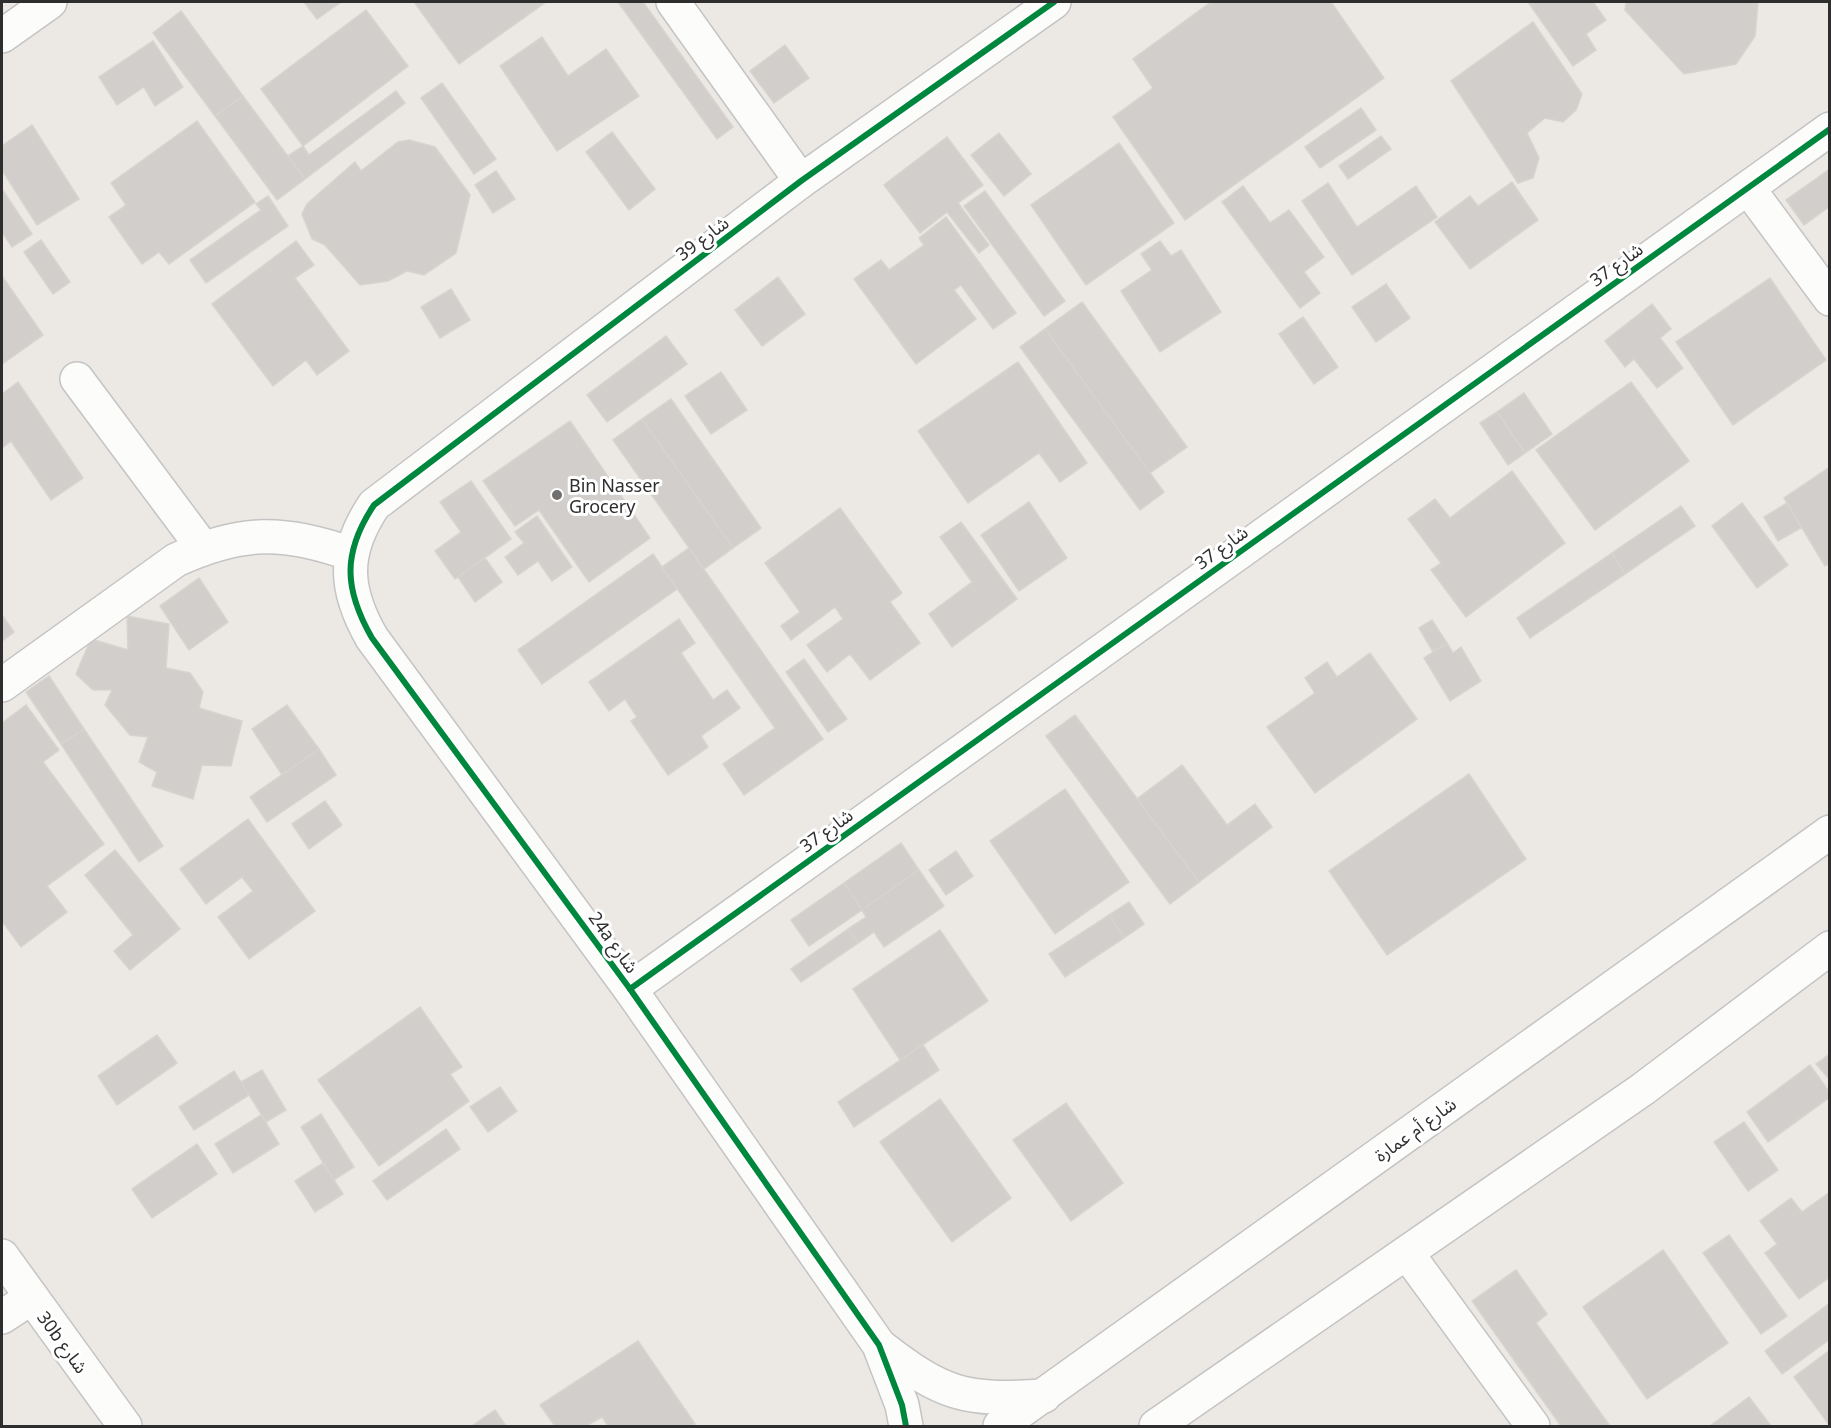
<svg xmlns="http://www.w3.org/2000/svg" width="1831" height="1428" viewBox="0 0 1831 1428" font-family="'Noto Sans','Noto Sans Arabic',sans-serif">
	<style>
		.building { fill: #d1cecb; stroke: #d7d4d0; stroke-width: 1.5 }
		.lines { fill: none; stroke-linecap: round; stroke-linejoin: round }
		.minor-casing { stroke: #c5c4c5; stroke-width: 36 }
		.minor { stroke: #fcfcfb; stroke-width: 33 }
		.cycleway-casing { stroke: #fff; stroke-width: 10 }
		.cycleway { stroke: #00873e; stroke-width: 6 }
		.poi-dot { fill: #706f6e; stroke: #fff; stroke-width: 2 }
		.labels { text-anchor: middle; dominant-baseline: central; stroke-width: 6; stroke-linejoin: round; paint-order: stroke }
		.street-label { font-size: 18px; fill: #2e2e2e; stroke: #fff }
		.poi-label { font-size: 18px; fill: #2e2e2e; stroke: #fff; text-anchor: start }
	</style>
	<rect width="100%" height="100%" fill="#ece8e4"/>
	<g class="building">
		<polygon points="304,2 341,2 317,19"/>
		<polygon points="414,2 546,2 459,64"/>
		<polygon points="618,2 643,2 733,127 717,139"/>
		<polygon points="1211,2 1331,2 1384,78 1185,220 1113,117 1153,88 1133,59"/>
		<polygon points="1528,2 1593,2 1606,20 1586,34 1596,50 1573,66"/>
		<polygon points="1626,2 1758,2 1755,36 1736,64 1684,74 1625,10"/>
		<polygon points="366,10 408,66 303,146 261,89"/>
		<polygon points="181,11 243,96 215,116 153,33"/>
		<polygon points="1533,22 1582,94 1576,110 1563,122 1545,118 1527,133 1539,158 1533,178 1518,183 1451,81"/>
		<polygon points="542,37 568,76 606,49 639,96 557,151 500,66"/>
		<polygon points="153,41 183,87 155,106 144,87 117,105 99,77"/>
		<polygon points="785,45 809,78 774,103 750,71"/>
		<polygon points="442,83 496,159 474,174 421,98"/>
		<polygon points="396,91 405,103 305,179 288,156 303,146 309,155"/>
		<polygon points="243,96 305,179 277,200 215,116"/>
		<polygon points="1361,108 1376,130 1320,168 1305,147"/>
		<polygon points="197,121 255,202 169,264 159,252 142,264 109,217 126,205 111,183"/>
		<polygon points="32,125 79,199 37,225 2,170 2,146"/>
		<polygon points="612,132 655,189 629,210 586,152"/>
		<polygon points="999,133 1031,174 1004,196 971,155"/>
		<polygon points="1381,136 1391,149 1348,179 1339,166"/>
		<polygon points="947,137 983,185 958,203 989,245 979,253 947,212 920,233 884,185"/>
		<polygon points="409,140 435,147 470,195 456,253 424,275 407,271 388,281 360,285 325,245 312,239 302,214 307,204 355,162 361,171 398,142"/>
		<polygon points="1119,143 1174,223 1086,285 1031,205"/>
		<polygon points="1830,169 1830,206 1804,225 1786,200"/>
		<polygon points="496,171 515,199 493,213 475,185"/>
		<polygon points="1512,182 1538,220 1470,269 1435,222 1470,196 1478,206"/>
		<polygon points="1328,183 1357,227 1416,186 1437,217 1352,275 1302,201"/>
		<polygon points="1243,186 1270,223 1289,210 1324,257 1304,272 1320,293 1300,308 1222,202"/>
		<polygon points="2,189 32,234 12,247 2,232"/>
		<polygon points="985,191 1065,301 1044,316 964,206"/>
		<polygon points="268,196 288,226 206,283 190,260 261,210 256,204"/>
		<polygon points="946,217 1016,313 993,329 961,285 954,290 976,319 916,364 854,279 881,260 889,270 924,245 919,238"/>
		<polygon points="41,240 70,282 53,294 24,252"/>
		<polygon points="296,241 314,265 295,278 349,351 317,375 306,360 273,386 212,304"/>
		<polygon points="1160,241 1171,256 1181,250 1221,312 1160,352 1121,291 1152,270 1141,254"/>
		<polygon points="2,276 43,335 2,364"/>
		<polygon points="778,277 805,314 762,346 735,310"/>
		<polygon points="1770,278 1826,360 1733,425 1676,342"/>
		<polygon points="1386,284 1410,318 1376,342 1352,307"/>
		<polygon points="451,289 470,320 440,338 421,307"/>
		<polygon points="1082,302 1187,447 1150,473 1045,329"/>
		<polygon points="1652,304 1671,329 1660,338 1683,368 1657,388 1634,359 1625,367 1605,341"/>
		<polygon points="1303,317 1338,367 1314,384 1279,334"/>
		<polygon points="1045,329 1164,492 1140,510 1020,347"/>
		<polygon points="666,336 687,364 607,422 587,395"/>
		<polygon points="1018,362 1087,463 1060,482 1039,453 968,503 918,431"/>
		<polygon points="721,372 747,410 711,434 685,396"/>
		<polygon points="18,382 83,478 51,500 11,441 2,448 2,394"/>
		<polygon points="1631,382 1689,461 1595,530 1536,450"/>
		<polygon points="1524,393 1552,434 1525,453 1497,412"/>
		<polygon points="671,399 761,528 733,548 642,419"/>
		<polygon points="1497,412 1525,453 1508,465 1480,423"/>
		<polygon points="642,419 733,548 704,569 613,440"/>
		<polygon points="570,421 650,538 589,582 539,510 515,526 483,481"/>
		<polygon points="1830,467 1830,563 1825,566 1784,498"/>
		<polygon points="1512,471 1565,543 1466,617 1431,570 1441,563 1408,519 1435,499 1450,518"/>
		<polygon points="471,481 511,539 455,579 435,551 461,532 440,502"/>
		<polygon points="1029,502 1067,558 1019,591 981,535"/>
		<polygon points="1742,503 1788,565 1757,588 1712,526"/>
		<polygon points="1787,503 1801,528 1778,541 1764,517"/>
		<polygon points="1681,506 1695,526 1625,574 1612,553"/>
		<polygon points="840,508 902,593 890,602 920,643 870,680 850,654 827,672 807,645 843,619 835,607 791,640 781,626 800,612 765,563"/>
		<polygon points="537,516 572,567 552,581 538,561 518,575 505,557 524,543 515,532"/>
		<polygon points="961,522 1017,599 952,647 929,614 972,582 940,537"/>
		<polygon points="689,548 823,739 744,795 723,764 775,728 662,567"/>
		<polygon points="1612,553 1625,574 1530,638 1517,618"/>
		<polygon points="653,554 677,589 542,684 518,650"/>
		<polygon points="485,558 502,582 475,602 458,577"/>
		<polygon points="199,578 228,622 189,650 160,606"/>
		<polygon points="2,615 14,632 2,641"/>
		<polygon points="127,616 169,624 166,668 190,673 203,692 199,708 242,721 231,766 202,765 193,799 152,786 157,772 139,762 148,737 130,735 105,705 112,690 93,690 76,674 91,639 128,650"/>
		<polygon points="679,619 695,643 681,653 713,700 727,690 740,708 701,736 708,747 668,775 631,721 637,717 625,699 609,711 589,682"/>
		<polygon points="1432,620 1447,643 1433,652 1419,628"/>
		<polygon points="1447,643 1453,653 1461,647 1481,681 1450,701 1424,658"/>
		<polygon points="1370,653 1417,719 1315,793 1267,727 1315,693 1305,678 1327,662 1337,677"/>
		<polygon points="804,659 847,719 828,732 786,672"/>
		<polygon points="49,676 84,729 61,744 26,692"/>
		<polygon points="26,705 59,750 43,762 104,844 47,886 67,912 21,947 2,921 2,723"/>
		<polygon points="287,705 319,749 282,775 252,729"/>
		<polygon points="1075,715 1199,882 1170,904 1046,736"/>
		<polygon points="84,729 163,846 139,862 61,744"/>
		<polygon points="319,749 336,775 267,822 250,797"/>
		<polygon points="1182,765 1227,825 1255,804 1272,827 1199,882 1137,799"/>
		<polygon points="1469,774 1526,859 1387,955 1329,871"/>
		<polygon points="1065,789 1129,882 1055,934 990,841"/>
		<polygon points="325,801 342,825 309,849 292,824"/>
		<polygon points="248,819 315,911 249,959 218,917 253,891 242,877 206,904 180,869"/>
		<polygon points="901,843 919,870 862,910 844,883"/>
		<polygon points="115,850 180,929 130,970 114,951 133,935 85,875"/>
		<polygon points="956,851 973,876 946,895 929,870"/>
		<polygon points="919,870 944,906 884,947 874,932 858,943 848,929 866,917 862,910"/>
		<polygon points="844,883 862,910 809,946 791,920"/>
		<polygon points="1129,902 1144,924 1124,938 1109,915"/>
		<polygon points="1109,915 1124,938 1065,977 1049,954"/>
		<polygon points="848,929 858,943 801,982 791,969"/>
		<polygon points="940,930 988,1001 900,1060 853,989"/>
		<polygon points="420,1007 462,1067 450,1074 469,1101 379,1166 318,1080"/>
		<polygon points="157,1035 177,1063 117,1105 98,1076"/>
		<polygon points="923,1045 939,1070 854,1127 838,1102"/>
		<polygon points="1830,1054 1830,1080 1816,1064"/>
		<polygon points="1810,1065 1830,1093 1830,1097 1768,1142 1747,1112"/>
		<polygon points="262,1070 286,1110 266,1122 241,1082"/>
		<polygon points="234,1071 249,1095 194,1130 179,1107"/>
		<polygon points="500,1087 517,1111 488,1132 470,1107"/>
		<polygon points="940,1099 1011,1198 952,1242 880,1142"/>
		<polygon points="1066,1103 1123,1183 1071,1221 1013,1140"/>
		<polygon points="321,1114 354,1167 334,1180 301,1127"/>
		<polygon points="261,1115 279,1144 233,1173 215,1144"/>
		<polygon points="1744,1122 1778,1170 1748,1191 1714,1142"/>
		<polygon points="446,1129 460,1149 387,1200 373,1181"/>
		<polygon points="197,1144 217,1174 152,1218 132,1189"/>
		<polygon points="323,1163 343,1194 315,1212 295,1181"/>
		<polygon points="1830,1192 1830,1277 1799,1299 1765,1253 1777,1244 1760,1221 1791,1198 1802,1212"/>
		<polygon points="1729,1235 1787,1316 1761,1334 1703,1253"/>
		<polygon points="1663,1250 1728,1343 1647,1399 1583,1307"/>
		<polygon points="1516,1270 1547,1314 1536,1323 1610,1426 1561,1426 1472,1301"/>
		<polygon points="1830,1303 1830,1339 1782,1374 1765,1351"/>
		<polygon points="638,1341 695,1424 691,1426 608,1426 602,1417 586,1426 555,1426 540,1405"/>
		<polygon points="1830,1350 1830,1426 1794,1377"/>
		<polygon points="1749,1397 1771,1426 1710,1426"/>
		<polygon points="495,1410 506,1426 472,1426"/>
	</g>
	<g class="lines">
		<g class="minor-casing">
			<g id="minor">
				<polyline points="673,2 801,181"/>
				<polyline points="2,36 50,2"/>
				<polyline points="1748,188 1830,299"/>
				<polyline points="77,379 203,548"/>
				<path d="M2,685l174,-125c65,-30 108,-30 175,-6"/>
				<polyline points="630,989 1830,129"/>
				<polyline points="1407,1253 1533,1426"/>
				<polyline points="2,1256 125,1426"/>
				<polyline points="2,1317 31,1298"/>
				<path d="M880,1346c63,49 84,55 164,50"/>
				<path d="M906,1426l-4,-21 -23,-60 -249,-356 -258,-351c-28,-49 -30,-85 2,-133l427,-324 253,-179"/>
				<polyline points="1000,1426 1830,832"/>
				<polyline points="1156,1426 1643,1089 1830,948"/>
			</g>
		</g>
		<use href="#minor" class="minor"/>
		<g class="cycleway-casing">
			<g id="cycleway">
				<polyline points="630,989 1830,129"/>
				<path d="M906,1426l-4,-21 -23,-60 -249,-356 -258,-351c-28,-49 -30,-85 2,-133l427,-324 253,-179"/>
			</g>
		</g>
		<use href="#cycleway" class="cycleway"/>
	</g>
	<circle class="poi-dot" cx="557" cy="495" r="6"/>
	<g class="labels">
		<g class="street-label">
			<text transform="translate(702 238) rotate(-37)">شارع 39</text>
			<text transform="translate(1616 264) rotate(-36)">شارع 37</text>
			<text transform="translate(1221 547) rotate(-36)">شارع 37</text>
			<text transform="translate(826 830) rotate(-36)">شارع 37</text>
			<text transform="translate(614 942) rotate(54)">24a شارع</text>
			<text transform="translate(1415 1129) rotate(-36)">شارع أم عمارة</text>
			<text transform="translate(63 1342) rotate(54)">30b شارع</text>
		</g>
		<g class="poi-label">
			<text x="569" y="485">Bin Nasser<tspan x="569" dy="21">Grocery</tspan></text>
		</g>
	</g>
	<rect width="1831" height="1428" fill="none" stroke="#2e2e2e" stroke-width="6"/>
</svg>
